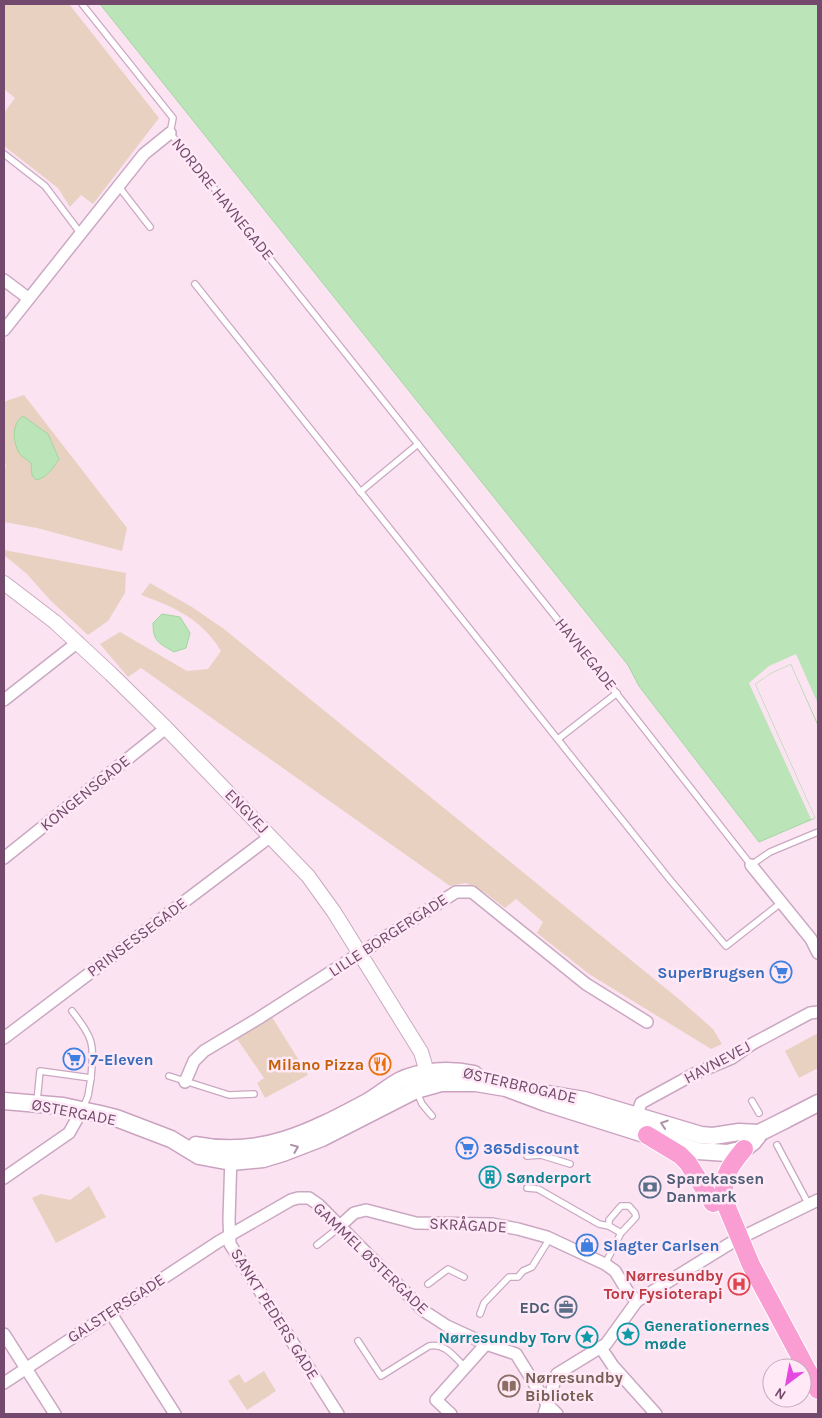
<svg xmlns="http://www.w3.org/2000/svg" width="822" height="1418" viewBox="0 0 822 1418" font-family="Karla,sans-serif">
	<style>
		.green { fill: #e9d1c2; fill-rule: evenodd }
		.water { fill: #bbe5b8; stroke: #a1d69f }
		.pier { fill: #fce3f2 }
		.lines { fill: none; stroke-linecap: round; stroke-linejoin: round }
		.service-casing { stroke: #caa8c2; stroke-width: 8 }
		.minor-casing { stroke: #caa8c2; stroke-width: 14 }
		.tertiary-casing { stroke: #caa8c2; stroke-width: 16 }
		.secondary-casing { stroke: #cba3c1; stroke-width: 19 }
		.primary-casing { stroke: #fff; stroke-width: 20 }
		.service { stroke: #fff; stroke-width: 5.5 }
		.minor { stroke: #fff; stroke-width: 11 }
		.tertiary { stroke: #fff; stroke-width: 14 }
		.secondary { stroke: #fff; stroke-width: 16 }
		.primary { stroke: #f99dd2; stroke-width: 18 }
		.secondary-bridge-casing { stroke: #cba3c1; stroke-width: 19; stroke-linecap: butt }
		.secondary-bridge { stroke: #fff; stroke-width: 16 }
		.oneway { stroke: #ab92a7 }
		.labels { text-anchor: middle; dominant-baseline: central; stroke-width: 5; stroke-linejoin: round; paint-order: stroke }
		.street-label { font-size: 16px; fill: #734a6d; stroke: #ffe9f6 }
		.shop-label { font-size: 16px; font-weight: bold; fill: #366cbe; stroke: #ffe9f6; text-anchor: start }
		.food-label { font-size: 16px; font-weight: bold; fill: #c56008; stroke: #ffe9f6; text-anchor: end }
		.culture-label { font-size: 16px; font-weight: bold; fill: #0d838f; stroke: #ffe9f6; text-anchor: start }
		.service-label { font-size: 16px; font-weight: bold; fill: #4e5e75; stroke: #ffe9f6; text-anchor: start }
		.health-label { font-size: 16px; font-weight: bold; fill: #be3a42; stroke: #ffe9f6; text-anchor: end }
		.education-label { font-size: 16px; font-weight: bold; fill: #785e54; stroke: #ffe9f6; text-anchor: start }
	</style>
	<rect width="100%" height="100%" fill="#fce3f2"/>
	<g class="green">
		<polygon points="4,4 69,4 159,118 93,204 81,195 70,207 58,188 4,146 4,113 15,98 4,89"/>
		<path d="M24,395l103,133 -5,23 -85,-23 -33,-6v-50l2,-7 -2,-5v-57l2,-2zM31,463l19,8 -9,8 -5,1 -4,-5z"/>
		<polygon points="4,550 126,573 125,593 108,621 88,635 50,600 27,574 4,555"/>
		<path d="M150,583l42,24 32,22 456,371 33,29 9,15 -11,5 -122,-75 -52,-41 6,-11 -27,-23 -11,9 -21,-16 -18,-9 -16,3 -309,-218 -13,9 -28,-33 20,-12 67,39 21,-2 13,-18c-19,-32 -47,-44 -80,-56z"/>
		<polygon points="272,1017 308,1075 265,1098 257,1083 264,1078 237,1039"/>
		<polygon points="818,1033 818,1068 799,1078 785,1051"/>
		<polygon points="89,1186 106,1217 56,1243 32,1198 41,1194 70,1200"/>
		<polygon points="264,1371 276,1391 247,1410 228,1381 239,1374 245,1383"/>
	</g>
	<g class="water">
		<polygon points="100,4 818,4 818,725 791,664 771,673 755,684 815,818 759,842 639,686 628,665"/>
		<path d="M23,416l25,18 11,25c-6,9 -12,19 -23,21l-4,-5 -1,-12c-3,-3 -9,-6 -12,-10 -6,-11 -8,-29 4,-37z"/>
		<path d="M162,614l18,3 10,16 -4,15 -12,4c-15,-9 -21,-10 -21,-29z"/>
	</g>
	<polygon class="pier" points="796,654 818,704 818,724 791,664 771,673 755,684 815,818 811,819 749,683 769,666"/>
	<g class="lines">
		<g class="service-casing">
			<g id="service">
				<polyline points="82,4 173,118 170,133 609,684 751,865 770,852 818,832"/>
				<polyline points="4,154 45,186 81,234"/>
				<polyline points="119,187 150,227"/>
				<polyline points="195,284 575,761 671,881 726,946 782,902"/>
				<polyline points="360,492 418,444"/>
				<polyline points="558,739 617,693"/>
				<path d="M72,1011c22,29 22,31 19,67"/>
				<polyline points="169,1076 229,1095 254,1094"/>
				<polyline points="416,1090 422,1104 432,1116"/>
				<polyline points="37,1101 40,1071 91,1078 88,1096 83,1108"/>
				<polyline points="752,1101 759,1113"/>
				<polyline points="777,1145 809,1205"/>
				<polyline points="527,1156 541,1155 570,1164"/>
				<polyline points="527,1188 538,1189 599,1224 609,1226"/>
				<polyline points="317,1245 341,1226"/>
				<polyline points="605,1264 621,1233 636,1217 635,1213 629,1206 621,1206 609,1220 609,1226 621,1233"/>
				<polyline points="428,1284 448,1269 464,1277"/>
				<polyline points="480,1314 484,1303 509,1277 518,1277 523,1271 532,1267 550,1238"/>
				<path d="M358,1341l23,35 48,-30c17,-3 25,11 36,21"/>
			</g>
		</g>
		<g class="minor-casing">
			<g id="minor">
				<polyline points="4,280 28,298"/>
				<polyline points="4,330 144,154 170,133"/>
				<polyline points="4,700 78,642"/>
				<polyline points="4,858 166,728"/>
				<polyline points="751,865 811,939 818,953"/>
				<polyline points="4,1038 271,836"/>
				<polyline points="185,1082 194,1061 204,1051 259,1018 456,892 472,892 586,984 647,1022"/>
				<polyline points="634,1123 641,1103 694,1074 732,1058 752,1044 810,1013 818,1012"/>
				<polyline points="231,1155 229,1220 230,1244 338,1414"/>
				<polyline points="4,1178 69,1133 82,1110"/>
				<polyline points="341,1225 354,1213 366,1210 416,1223 492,1224 518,1229 547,1237 605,1264 615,1271 628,1292 637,1301"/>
				<polyline points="110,1312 175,1414"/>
				<polyline points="4,1334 55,1414"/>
				<polyline points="601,1348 613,1366 656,1414"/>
				<polyline points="4,1383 218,1242 291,1200 298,1198 309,1198 319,1205 424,1311 447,1326 486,1344 516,1354 547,1404 557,1414"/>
				<polyline points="451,1414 436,1400 486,1344"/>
				<polyline points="544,1414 557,1374 606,1344 637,1301 734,1241 818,1200"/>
			</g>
		</g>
		<g class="tertiary-casing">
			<polyline id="tertiary" points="4,583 55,622 111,674 166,728 308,876 334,912 421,1052 430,1082"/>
		</g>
		<g class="secondary-casing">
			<g id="secondary">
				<polyline points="548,1094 584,1100 701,1135 713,1136 739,1132 760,1133"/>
				<polyline points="4,1101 63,1106 100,1114 116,1118 171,1139 199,1156 231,1162 263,1159 283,1153 322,1138 416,1090 441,1083 476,1083 506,1088 546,1103 698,1151 727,1153 744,1149 753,1142 761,1132"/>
				<polyline points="785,1120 818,1103"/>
				<path d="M196,1145c65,13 115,-13 171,-43 11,-6 21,-15 32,-21 22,-11 51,-12 75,-7"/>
			</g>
		</g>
		<g class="primary-casing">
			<g id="primary">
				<polyline points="647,1135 680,1155 688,1163 713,1203"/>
				<path d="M744,1149c-16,19 -24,30 -18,56l25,60 67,125"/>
			</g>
		</g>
		<use href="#service" class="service"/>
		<use href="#minor" class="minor"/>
		<use href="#tertiary" class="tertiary"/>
		<use href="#secondary" class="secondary"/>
		<use href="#primary" class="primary"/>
		<g class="secondary-bridge-casing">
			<polyline id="secondary-bridge" points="761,1132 785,1120"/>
		</g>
		<use href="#secondary-bridge" class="secondary-bridge"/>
	</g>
	<defs><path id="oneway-chevron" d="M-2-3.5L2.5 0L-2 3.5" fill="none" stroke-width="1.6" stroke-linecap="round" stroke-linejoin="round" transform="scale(1.25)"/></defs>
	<g class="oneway">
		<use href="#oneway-chevron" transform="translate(664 1124) rotate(-162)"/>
		<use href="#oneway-chevron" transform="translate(295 1148) rotate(-22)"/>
	</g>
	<defs>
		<g id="supermarket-ring" transform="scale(1.125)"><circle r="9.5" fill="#ffe9f6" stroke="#3f7fe0" stroke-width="1.5"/><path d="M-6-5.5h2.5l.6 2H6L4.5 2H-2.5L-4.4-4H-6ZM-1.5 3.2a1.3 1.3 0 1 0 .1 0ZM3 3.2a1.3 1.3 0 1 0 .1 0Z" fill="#3f7fe0"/></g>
		<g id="restaurant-ring" transform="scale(1.125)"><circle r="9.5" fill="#ffe9f6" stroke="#e8710a" stroke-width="1.5"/><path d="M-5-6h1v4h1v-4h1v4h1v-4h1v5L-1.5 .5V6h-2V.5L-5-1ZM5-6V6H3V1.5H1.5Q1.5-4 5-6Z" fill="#e8710a"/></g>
		<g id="building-ring" transform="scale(1.125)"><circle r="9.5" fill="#ffe9f6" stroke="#0f9aa8" stroke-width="1.5"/><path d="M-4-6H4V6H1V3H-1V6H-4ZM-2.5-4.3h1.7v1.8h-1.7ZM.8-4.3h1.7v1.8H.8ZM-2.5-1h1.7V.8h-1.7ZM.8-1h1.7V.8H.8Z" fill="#0f9aa8"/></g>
		<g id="bank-ring" transform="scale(1.125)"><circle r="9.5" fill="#ffe9f6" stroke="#5c6f8a" stroke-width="1.5"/><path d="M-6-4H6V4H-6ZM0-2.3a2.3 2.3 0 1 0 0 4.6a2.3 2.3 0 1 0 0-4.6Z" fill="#5c6f8a"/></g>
		<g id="shop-ring" transform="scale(1.125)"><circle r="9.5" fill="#ffe9f6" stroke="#3f7fe0" stroke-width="1.5"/><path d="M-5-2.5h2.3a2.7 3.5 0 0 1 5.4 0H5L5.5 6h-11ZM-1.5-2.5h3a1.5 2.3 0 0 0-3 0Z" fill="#3f7fe0"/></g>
		<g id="hospital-ring" transform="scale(1.125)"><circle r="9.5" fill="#ffe9f6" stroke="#e0444e" stroke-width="1.5"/><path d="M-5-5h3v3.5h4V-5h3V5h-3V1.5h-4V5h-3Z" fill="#e0444e"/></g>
		<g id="office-ring" transform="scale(1.125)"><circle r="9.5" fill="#ffe9f6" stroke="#5c6f8a" stroke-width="1.5"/><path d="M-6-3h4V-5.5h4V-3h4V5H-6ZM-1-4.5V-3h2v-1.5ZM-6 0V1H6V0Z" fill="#5c6f8a"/></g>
		<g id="sight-ring" transform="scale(1.125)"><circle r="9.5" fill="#ffe9f6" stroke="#0f9aa8" stroke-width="1.5"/><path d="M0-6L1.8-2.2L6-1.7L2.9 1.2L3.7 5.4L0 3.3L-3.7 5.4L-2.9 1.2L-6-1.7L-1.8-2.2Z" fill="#0f9aa8"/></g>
		<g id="library-ring" transform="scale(1.125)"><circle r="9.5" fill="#ffe9f6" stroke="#8d6e63" stroke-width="1.5"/><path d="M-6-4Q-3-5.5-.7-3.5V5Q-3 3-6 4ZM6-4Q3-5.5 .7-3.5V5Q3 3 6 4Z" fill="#8d6e63"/></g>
	</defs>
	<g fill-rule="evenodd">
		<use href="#supermarket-ring" x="781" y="972"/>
		<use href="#supermarket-ring" x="74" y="1059"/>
		<use href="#restaurant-ring" x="380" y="1064"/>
		<use href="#supermarket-ring" x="467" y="1148"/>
		<use href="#building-ring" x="490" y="1177"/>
		<use href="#bank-ring" x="650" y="1187"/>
		<use href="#shop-ring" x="587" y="1245"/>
		<use href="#hospital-ring" x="739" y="1284"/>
		<use href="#office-ring" x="566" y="1307"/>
		<use href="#sight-ring" x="628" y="1334"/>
		<use href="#sight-ring" x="587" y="1337"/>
		<use href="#library-ring" x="509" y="1386"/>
	</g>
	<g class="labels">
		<g class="street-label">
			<text transform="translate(223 199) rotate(51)">NORDRE HAVNEGADE</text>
			<text transform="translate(586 654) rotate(51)">HAVNEGADE</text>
			<text transform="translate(85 793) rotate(-39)">KONGENSGADE</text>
			<text transform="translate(247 811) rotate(46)">ENGVEJ</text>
			<text transform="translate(388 935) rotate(-33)">LILLE BORGERGADE</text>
			<text transform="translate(137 937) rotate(-37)">PRINSESSEGADE</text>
			<text transform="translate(717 1062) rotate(-28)">HAVNEVEJ</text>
			<text transform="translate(520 1085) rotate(13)">ØSTERBROGADE</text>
			<text transform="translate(74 1112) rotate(11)">ØSTERGADE</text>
			<text transform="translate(468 1225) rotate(3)">SKRÅGADE</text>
			<text transform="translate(371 1258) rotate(44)">GAMMEL ØSTERGADE</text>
			<text transform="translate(116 1308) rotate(-33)">GALSTERSGADE</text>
			<text transform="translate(275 1314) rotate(58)">SANKT PEDERS GADE</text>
		</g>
		<g class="shop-label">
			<text x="765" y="972" text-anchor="end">SuperBrugsen</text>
			<text x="90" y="1059">7-Eleven</text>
			<text x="483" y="1148">365discount</text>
			<text x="603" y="1245">Slagter Carlsen</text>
		</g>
		<g class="food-label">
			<text x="364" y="1064">Milano Pizza</text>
		</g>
		<g class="culture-label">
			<text x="506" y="1177">Sønderport</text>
			<text x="644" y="1325">Generationernes<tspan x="644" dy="18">møde</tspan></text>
			<text x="571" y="1337" text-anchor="end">Nørresundby Torv</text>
		</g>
		<g class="service-label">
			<text x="666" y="1178">Sparekassen<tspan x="666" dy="18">Danmark</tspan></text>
			<text x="550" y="1307" text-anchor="end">EDC</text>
		</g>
		<g class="health-label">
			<text x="723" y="1275">Nørresundby<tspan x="723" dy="18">Torv Fysioterapi</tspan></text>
		</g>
		<g class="education-label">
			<text x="525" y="1377">Nørresundby<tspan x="525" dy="18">Bibliotek</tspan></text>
		</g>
	</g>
	<rect width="822" height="1418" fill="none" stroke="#734a6d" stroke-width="10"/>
	<g transform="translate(787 1383) rotate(212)"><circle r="24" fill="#ffe9f6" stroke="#c7a9bf"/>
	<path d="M0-4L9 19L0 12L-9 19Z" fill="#e44ae0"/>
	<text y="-8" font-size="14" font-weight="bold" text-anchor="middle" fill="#734a6d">N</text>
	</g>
</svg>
